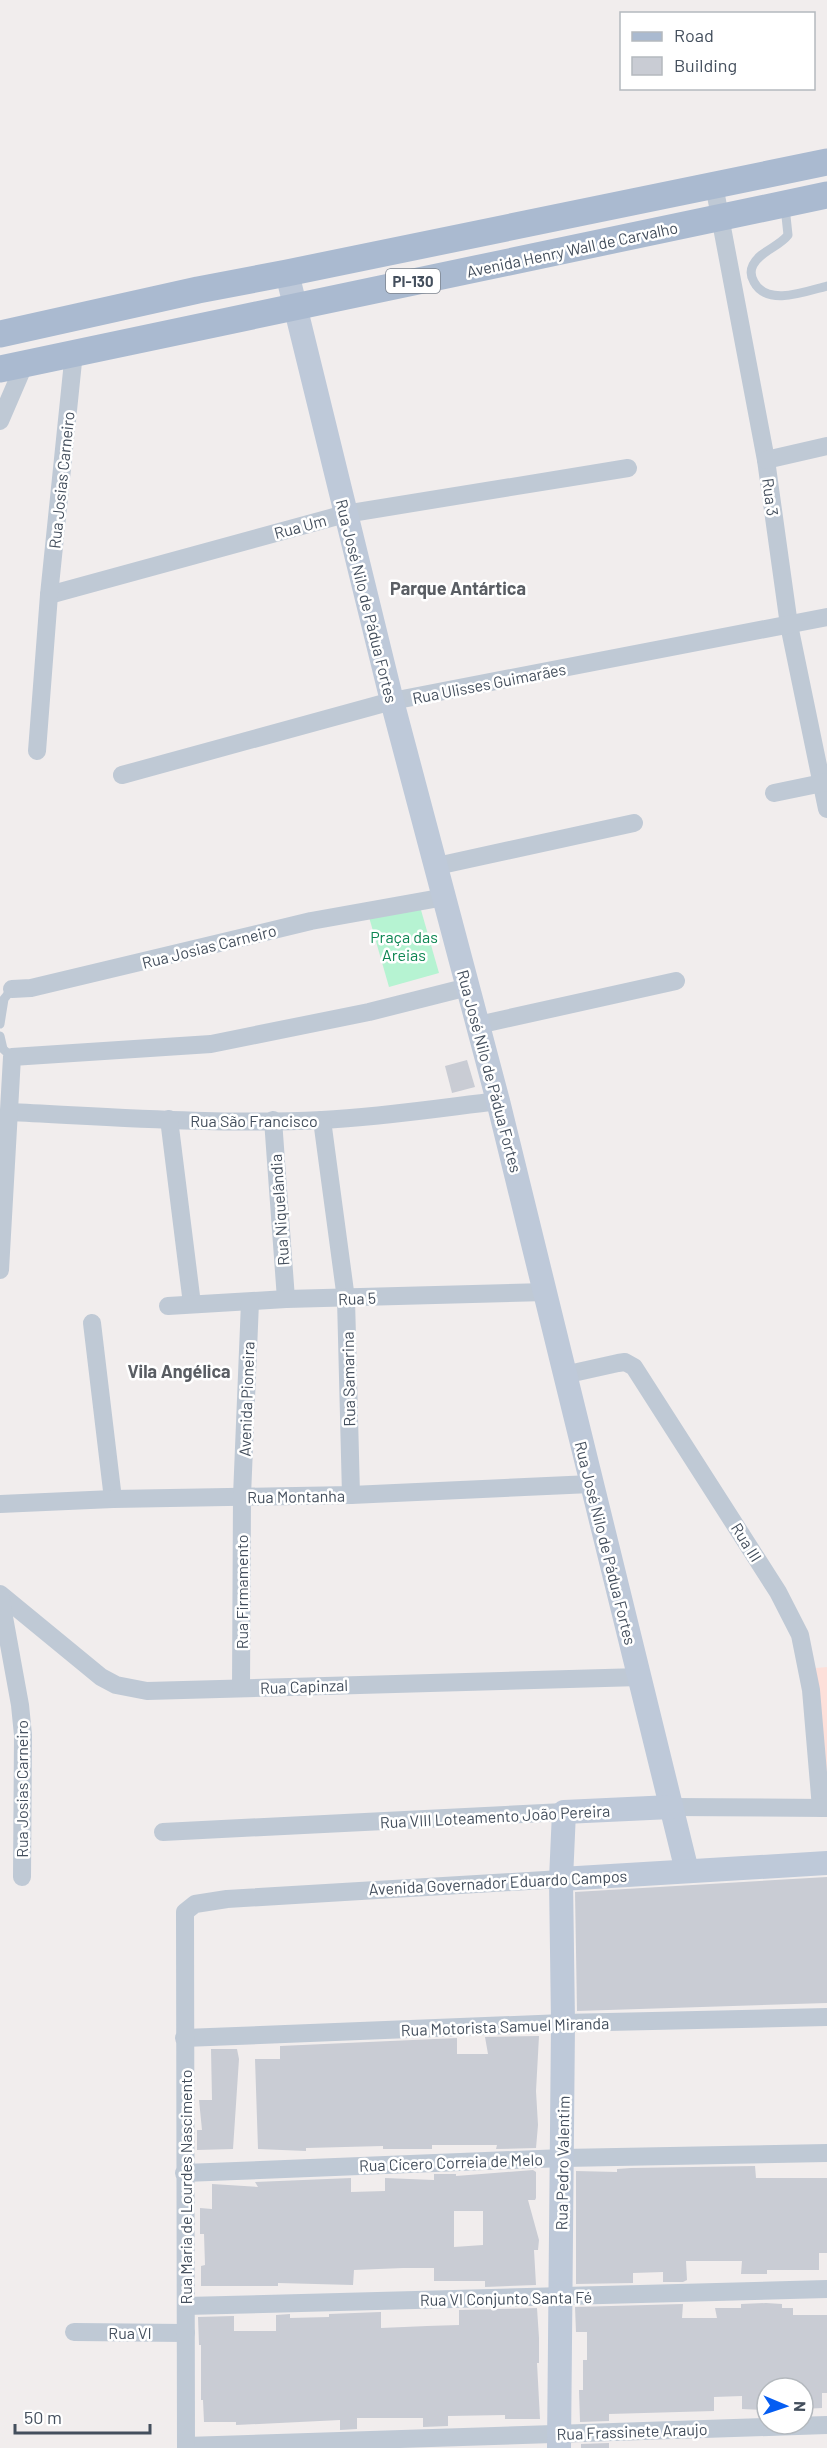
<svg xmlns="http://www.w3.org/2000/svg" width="827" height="2448" viewBox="0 0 827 2448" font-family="Barlow,sans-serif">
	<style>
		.medical { fill: #fde0da }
		.green { fill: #b6f3d2 }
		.building { fill: #c9ccd4; fill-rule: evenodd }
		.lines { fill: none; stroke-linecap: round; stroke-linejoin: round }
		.lane { stroke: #bfc9d5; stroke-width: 9 }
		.street { stroke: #bfc9d5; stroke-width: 18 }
		.secondary { stroke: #bec9d9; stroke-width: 24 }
		.primary { stroke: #aabad0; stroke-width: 27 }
		.labels { text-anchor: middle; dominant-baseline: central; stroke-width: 5; stroke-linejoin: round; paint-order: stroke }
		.shield { fill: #fff; stroke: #7c848e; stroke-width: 1.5 }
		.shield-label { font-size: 15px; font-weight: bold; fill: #444f5d }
		.street-label { font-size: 16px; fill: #444f5d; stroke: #fff }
		.park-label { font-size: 16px; fill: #0d8652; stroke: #fff }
		.neighbourhood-label { font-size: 18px; font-weight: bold; fill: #595d63; stroke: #fff }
	</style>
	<rect width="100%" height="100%" fill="#f1eded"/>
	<polygon class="medical" points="827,1667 827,1777 823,1777 816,1668"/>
	<polygon class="green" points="419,903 439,973 389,987 369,917"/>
	<g class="building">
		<polygon points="467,1060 475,1087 452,1093 445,1066"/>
		<polygon points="827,1877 827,2003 577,2011 575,1892"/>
		<polygon points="539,2036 536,2091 538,2125 536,2148 496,2149 497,2145 432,2145 432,2149 383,2149 383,2146 306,2148 306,2151 258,2149 255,2059 280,2059 280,2046 457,2038 457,2054 488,2054 485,2037"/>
		<polygon points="211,2049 237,2049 239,2059 233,2149 197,2150 197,2130 202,2130 199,2100 212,2100"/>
		<polygon points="755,2166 756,2178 827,2178 827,2253 819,2253 819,2270 767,2270 767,2274 741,2274 742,2261 686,2261 687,2280 683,2282 663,2282 663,2272 633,2273 633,2283 576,2284 576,2171 617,2172 617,2169 631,2168"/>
		<path d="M533,2170l3,2v26l-1,2h-7l11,40 -1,10h-4l2,35 -51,2v-6h-51v-13h-31l-49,2 -1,15 -75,-2v3h-77v-20l4,-1 -1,-31h-4v-26l12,1v-25l46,3 -3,-5 96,-4v14l34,-1v-13l49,2v-6h22v2zM454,2211h29v34l-29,2z"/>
		<polygon points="766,2303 782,2304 782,2308 793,2308 793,2315 827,2315 827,2393 822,2393 822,2408 803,2409 803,2388 767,2388 767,2410 742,2409 742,2396 714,2397 714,2411 609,2414 609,2421 580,2422 579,2390 583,2390 583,2360 587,2360 587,2332 576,2332 575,2307 683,2304 682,2318 717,2318 715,2308 741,2308 741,2304"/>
		<polygon points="537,2308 539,2338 539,2363 537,2363 540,2419 505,2419 505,2415 448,2416 448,2426 423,2427 423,2418 357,2418 357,2429 340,2430 340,2420 236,2425 236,2422 204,2422 203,2400 201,2400 201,2345 199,2345 198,2317 234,2316 234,2331 276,2331 276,2315 290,2314 290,2318 329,2317 329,2314 381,2312 381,2328 427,2326 459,2325 459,2310"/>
		<polygon points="609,2443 609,2448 581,2448 581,2444"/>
	</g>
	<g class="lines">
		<g class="lane">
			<path d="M785,207l3,28c-9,12 -28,16 -35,30 -3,6 -2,12 1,17 13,25 53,9 73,4"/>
			<polyline points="0,1024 4,999 12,989"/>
			<polyline points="0,1036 3,1049 12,1057"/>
		</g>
		<g class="street">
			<polyline points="714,185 766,460 789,625 827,809"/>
			<polyline points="0,421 25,363"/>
			<polyline points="766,460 827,446"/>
			<polyline points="49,595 345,514 628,468"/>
			<polyline points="37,751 49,595 74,352"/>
			<polyline points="122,775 392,701 827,617"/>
			<polyline points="774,793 827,782"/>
			<polyline points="437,866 634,823"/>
			<polyline points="12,989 31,988 311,921 445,897"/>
			<polyline points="478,1025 676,981"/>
			<path d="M9,1112c104,5 209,13 313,8 59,-3 118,-12 176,-19"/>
			<polyline points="169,1119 192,1304"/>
			<polyline points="273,1120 286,1299"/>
			<polyline points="322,1120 346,1299 351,1495"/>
			<polyline points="0,1270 12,1057 211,1044 369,1012 468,987"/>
			<polyline points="168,1306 286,1299 546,1292"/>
			<polyline points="92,1323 113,1499"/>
			<polyline points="564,1375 618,1363 625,1362 634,1367 778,1592 800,1635 811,1690 821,1808"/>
			<polyline points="0,1504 113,1499 351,1495 591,1484"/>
			<polyline points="0,1594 101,1677 116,1685 147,1691 640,1677"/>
			<polyline points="0,1595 20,1705 23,1735 22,1877"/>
			<polyline points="241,1688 242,1496 250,1302"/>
			<polyline points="671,1807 827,1808"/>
			<polyline points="163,1832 564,1812"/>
			<polyline points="184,2038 563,2023 827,2017"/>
			<polyline points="184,2173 563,2158 827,2153"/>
			<polyline points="186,2306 827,2289"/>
			<polyline points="74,2332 186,2333"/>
			<polyline points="186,2446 827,2425"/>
			<polyline points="186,2448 185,1912 195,1904 227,1899 561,1879"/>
		</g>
		<g class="secondary">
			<polyline points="287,273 392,701 498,1101 687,1871"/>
			<polyline points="561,1879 827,1863"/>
			<polyline points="559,2448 563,2023 561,1879 564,1812 671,1807"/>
		</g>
		<g class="primary">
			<polyline points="0,334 198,290 287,273 827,162"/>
			<polyline points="0,369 827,195"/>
		</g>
	</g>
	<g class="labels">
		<rect class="shield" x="386" y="269" width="54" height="24" rx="4.5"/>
		<g class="shield-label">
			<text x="413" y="281">PI-130</text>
		</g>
		<g class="street-label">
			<text transform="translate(572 249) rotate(-12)">Avenida Henry Wall de Carvalho</text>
			<text transform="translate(61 480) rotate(-84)">Rua Josias Carneiro</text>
			<text transform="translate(771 497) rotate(82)">Rua 3</text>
			<text transform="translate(300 526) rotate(-15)">Rua Um</text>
			<text transform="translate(367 601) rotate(76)">Rua José Nilo de Pádua Fortes</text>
			<text transform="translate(489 683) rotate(-11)">Rua Ulisses Guimarães</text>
			<text transform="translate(209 946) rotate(-14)">Rua Josias Carneiro</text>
			<text transform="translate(490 1071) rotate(75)">Rua José Nilo de Pádua Fortes</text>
			<text x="254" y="1120">Rua São Francisco</text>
			<text transform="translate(279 1210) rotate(-94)">Rua Niquelândia</text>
			<text transform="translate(357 1298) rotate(-2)">Rua 5</text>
			<text transform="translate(348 1379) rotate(-91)">Rua Samarina</text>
			<text transform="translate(246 1399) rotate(-88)">Avenida Pioneira</text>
			<text transform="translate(296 1496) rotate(-1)">Rua Montanha</text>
			<text transform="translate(747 1542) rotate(58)">Rua III</text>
			<text transform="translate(606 1543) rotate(76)">Rua José Nilo de Pádua Fortes</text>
			<text transform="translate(241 1592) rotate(-90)">Rua Firmamento</text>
			<text transform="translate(304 1686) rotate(-2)">Rua Capinzal</text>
			<text transform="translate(21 1789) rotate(-90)">Rua Josias Carneiro</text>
			<text transform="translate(495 1816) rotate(-3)">Rua VIII Loteamento João Pereira</text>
			<text transform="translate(498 1882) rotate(-3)">Avenida Governador Eduardo Campos</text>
			<text transform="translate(505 2026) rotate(-2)">Rua Motorista Samuel Miranda</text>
			<text transform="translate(451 2162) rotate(-2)">Rua Cícero Correia de Melo</text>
			<text transform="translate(562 2163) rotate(-89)">Rua Pedro Valentim</text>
			<text transform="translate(185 2187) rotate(-90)">Rua Maria de Lourdes Nascimento</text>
			<text transform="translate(506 2298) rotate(-1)">Rua VI Conjunto Santa Fé</text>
			<text x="130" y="2332">Rua VI</text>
			<text transform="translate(632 2431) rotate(-2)">Rua Frassinete Araujo</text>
		</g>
		<g class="park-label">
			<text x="404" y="936">Praça das<tspan x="404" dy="18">Areias</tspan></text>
		</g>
		<g class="neighbourhood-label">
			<text x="458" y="588">Parque Antártica</text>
			<text x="179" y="1371">Vila Angélica</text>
		</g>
	</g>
	<rect x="620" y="12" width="195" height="78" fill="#ffffff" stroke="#b4b9be" stroke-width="1.5"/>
	<rect x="632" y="32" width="30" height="9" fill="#aabad0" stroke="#b4b9be" stroke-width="1.5"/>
	<text x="674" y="42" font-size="18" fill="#444f5d">Road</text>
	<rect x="632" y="57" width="30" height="18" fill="#c9ccd4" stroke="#b4b9be" stroke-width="1.5"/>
	<text x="674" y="72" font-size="18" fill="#444f5d">Building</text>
	<g transform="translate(785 2406) rotate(92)"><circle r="28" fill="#ffffff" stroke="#b4b9be" stroke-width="1.5"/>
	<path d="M0-4.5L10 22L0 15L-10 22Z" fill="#055df2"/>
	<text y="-9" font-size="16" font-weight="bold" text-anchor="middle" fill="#444f5d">N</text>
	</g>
	<path d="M15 2424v9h135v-9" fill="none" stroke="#444f5d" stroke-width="3"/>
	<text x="24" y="2424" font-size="18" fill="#444f5d" stroke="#ffffff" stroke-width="4.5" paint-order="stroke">50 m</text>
</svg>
